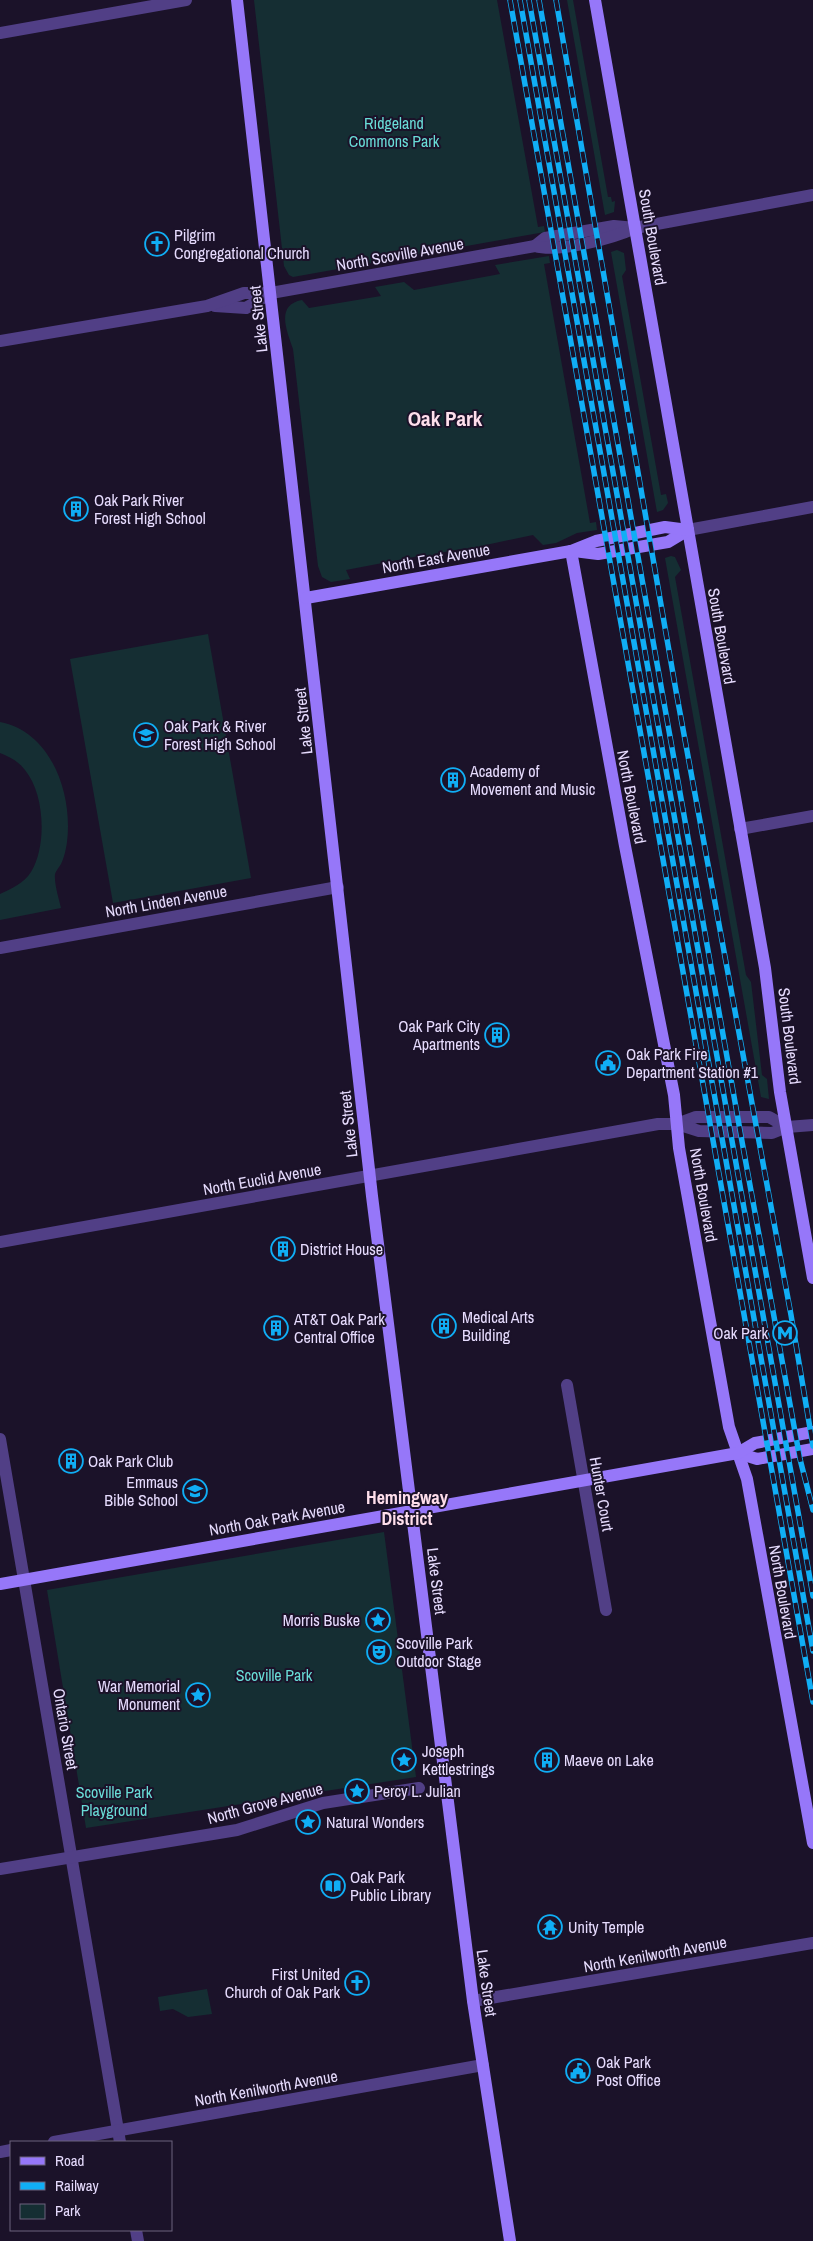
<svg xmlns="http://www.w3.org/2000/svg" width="813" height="2241" viewBox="0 0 813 2241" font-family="'Archivo Narrow',sans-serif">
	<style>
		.green { fill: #152e33 }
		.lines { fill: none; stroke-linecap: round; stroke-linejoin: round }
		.street { stroke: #513f86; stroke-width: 12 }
		.secondary { stroke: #9677f9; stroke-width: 12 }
		.rail-casing { stroke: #10aef5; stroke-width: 5.5 }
		.rail { stroke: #1b1229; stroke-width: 4; stroke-dasharray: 11; stroke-linecap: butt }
		.labels { text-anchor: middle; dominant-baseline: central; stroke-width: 4; stroke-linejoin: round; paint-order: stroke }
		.park-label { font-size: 16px; fill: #69dcd7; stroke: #1b1229 }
		.poi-label { font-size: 16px; fill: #e7dcfe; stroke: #1b1229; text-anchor: start }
		.street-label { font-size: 16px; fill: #e7dcfe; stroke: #1b1229 }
		.neighbourhood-label { font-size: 18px; font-weight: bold; fill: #fedeeb; stroke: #1b1229 }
		.district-label { font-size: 21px; font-weight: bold; fill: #fedeeb; stroke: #1b1229 }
	</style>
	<rect width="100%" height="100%" fill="#1b1229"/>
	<g class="green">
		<polygon points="254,0 497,0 538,227 544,226 545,232 293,277 289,275 284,266"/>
		<polygon points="567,0 573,0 608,197 611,197 612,202 615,201 614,212 605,215"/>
		<polygon points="617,250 624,253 626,270 622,276 661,495 666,494 668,503 663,510 657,512 611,252"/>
		<path d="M549,256l1,7 -6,1 46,259 6,-1 1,8 -20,3 -21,10 -13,2 -10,-10 -52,11 6,9 -12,2 -9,-9 -32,6 7,9 -13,2 -9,-9 -73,14 4,9 -19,3 -9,-5 -4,-11 -25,-217c-6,-18 -18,-44 9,-49l7,8 72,-12 -6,-9 29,-5 10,8 86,-16 -5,-9z"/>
		<polygon points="671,556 675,557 681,570 675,577 746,975 751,982 762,1075 767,1079 769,1099 761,1097 665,558"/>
		<polygon points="208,634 251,878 113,903 70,659"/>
		<path d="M0,722c52,10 73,73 67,120 -1,7 -3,16 -6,22 -2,3 -5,7 -6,10 -1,10 4,25 6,34l-61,12v-26c11,-5 24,-11 31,-22 16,-26 14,-78 -6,-102 -7,-9 -15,-13 -25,-17z"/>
		<polygon points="384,1532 416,1777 86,1828 47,1590"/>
		<polygon points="207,1989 212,2014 188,2017 173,2009 160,2011 158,1997"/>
	</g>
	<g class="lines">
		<g class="street">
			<polyline points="0,33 186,0"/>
			<polyline points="535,246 545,238 614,226 635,228 813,195"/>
			<polyline points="215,306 246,308 271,293"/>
			<path d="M0,341l207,-35 37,-13h27l264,-47c24,7 78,-8 100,-18"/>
			<polyline points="688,530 813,507"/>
			<polyline points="740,829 813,816"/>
			<polyline points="0,948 338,887"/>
			<polyline points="677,1124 696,1117 769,1117 787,1127"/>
			<polyline points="0,1242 658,1124 677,1124 699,1131 772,1133 787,1127 813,1125"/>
			<polyline points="567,1385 606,1610"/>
			<polyline points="0,1439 120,2142"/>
			<polyline points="0,1869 237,1830 323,1803 419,1788"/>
			<polyline points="473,2001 813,1943"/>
			<polyline points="54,2142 483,2065"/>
			<polyline points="0,2152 11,2150"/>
			<polyline points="136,2230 138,2241"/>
		</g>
		<g class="secondary">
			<polyline points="237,0 372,1196 473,2001 510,2241"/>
			<polyline points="595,0 765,968 780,1092 813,1278"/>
			<polyline points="571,551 625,846 674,1095 679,1148 729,1427 747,1479 813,1843"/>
			<polyline points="574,551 598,554 662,543 668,542 688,530"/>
			<polyline points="306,598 571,551 596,541 665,527 688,530"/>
			<polyline points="738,1453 757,1459 813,1449"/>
			<polyline points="0,1584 738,1453 755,1443 813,1432"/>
		</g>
		<g class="rail-casing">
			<g id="rail">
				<polyline points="510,0 813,1702"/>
				<polyline points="520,0 813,1651"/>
				<polyline points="529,0 813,1596"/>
				<polyline points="539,0 743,1147 800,1459 813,1510"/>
				<polyline points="556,0 676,691 791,1315 813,1446"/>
			</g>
		</g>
		<use href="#rail" class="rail"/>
	</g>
	<defs>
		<g id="church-ring" transform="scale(1.25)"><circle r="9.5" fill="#1b1229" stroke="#10aef5" stroke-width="1.5"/><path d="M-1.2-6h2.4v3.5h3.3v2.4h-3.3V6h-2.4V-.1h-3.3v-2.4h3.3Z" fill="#10aef5"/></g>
		<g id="building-ring" transform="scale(1.25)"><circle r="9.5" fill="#1b1229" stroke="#10aef5" stroke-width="1.5"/><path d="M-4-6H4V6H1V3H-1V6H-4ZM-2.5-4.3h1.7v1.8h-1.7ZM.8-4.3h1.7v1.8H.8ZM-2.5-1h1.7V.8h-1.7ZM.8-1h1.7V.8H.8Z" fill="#10aef5"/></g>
		<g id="school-ring" transform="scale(1.25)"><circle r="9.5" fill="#1b1229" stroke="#10aef5" stroke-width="1.5"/><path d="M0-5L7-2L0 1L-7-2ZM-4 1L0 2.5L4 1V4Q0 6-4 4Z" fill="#10aef5"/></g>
		<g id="civic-ring" transform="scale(1.25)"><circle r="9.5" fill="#1b1229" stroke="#10aef5" stroke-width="1.5"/><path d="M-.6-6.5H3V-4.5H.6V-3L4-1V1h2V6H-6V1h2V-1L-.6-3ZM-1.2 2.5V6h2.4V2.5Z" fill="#10aef5"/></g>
		<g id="metro-ring" transform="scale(1.25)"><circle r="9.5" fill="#1b1229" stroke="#10aef5" stroke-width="1.5"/><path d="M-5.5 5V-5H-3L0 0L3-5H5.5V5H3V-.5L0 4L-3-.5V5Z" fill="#10aef5"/></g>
		<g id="sight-ring" transform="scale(1.25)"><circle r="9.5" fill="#1b1229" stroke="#10aef5" stroke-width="1.5"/><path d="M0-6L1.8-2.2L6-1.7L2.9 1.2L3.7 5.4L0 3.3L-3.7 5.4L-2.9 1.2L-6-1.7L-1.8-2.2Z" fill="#10aef5"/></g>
		<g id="theatre-ring" transform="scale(1.25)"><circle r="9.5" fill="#1b1229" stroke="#10aef5" stroke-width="1.5"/><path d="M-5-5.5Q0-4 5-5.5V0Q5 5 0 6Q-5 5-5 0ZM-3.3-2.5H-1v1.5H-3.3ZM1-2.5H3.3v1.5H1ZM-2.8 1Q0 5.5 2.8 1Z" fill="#10aef5"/></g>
		<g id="library-ring" transform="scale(1.25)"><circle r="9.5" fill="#1b1229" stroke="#10aef5" stroke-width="1.5"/><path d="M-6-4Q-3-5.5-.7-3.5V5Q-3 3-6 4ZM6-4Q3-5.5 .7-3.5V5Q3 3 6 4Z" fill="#10aef5"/></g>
		<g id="temple-ring" transform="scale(1.25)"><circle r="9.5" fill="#1b1229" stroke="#10aef5" stroke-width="1.5"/><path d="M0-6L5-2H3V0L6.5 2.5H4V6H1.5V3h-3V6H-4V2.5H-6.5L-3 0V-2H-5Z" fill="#10aef5"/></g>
	</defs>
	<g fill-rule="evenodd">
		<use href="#church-ring" x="157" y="244"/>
		<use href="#building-ring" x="76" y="509"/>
		<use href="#school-ring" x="146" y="735"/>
		<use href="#building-ring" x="453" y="780"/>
		<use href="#building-ring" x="497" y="1035"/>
		<use href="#civic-ring" x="608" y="1063"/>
		<use href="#building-ring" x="283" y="1249"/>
		<use href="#building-ring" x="444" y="1326"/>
		<use href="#building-ring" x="276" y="1328"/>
		<use href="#metro-ring" x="785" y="1333"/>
		<use href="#building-ring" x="71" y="1461"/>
		<use href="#school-ring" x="195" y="1491"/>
		<use href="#sight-ring" x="378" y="1620"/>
		<use href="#theatre-ring" x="379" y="1652"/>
		<use href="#sight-ring" x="198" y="1695"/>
		<use href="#sight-ring" x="404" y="1760"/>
		<use href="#building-ring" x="547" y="1760"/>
		<use href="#sight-ring" x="357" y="1791"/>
		<use href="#sight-ring" x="308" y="1822"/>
		<use href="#library-ring" x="333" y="1886"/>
		<use href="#temple-ring" x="550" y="1927"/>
		<use href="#church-ring" x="357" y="1983"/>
		<use href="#civic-ring" x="578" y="2071"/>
	</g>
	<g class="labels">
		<g class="park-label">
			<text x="394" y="123">Ridgeland<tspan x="394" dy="18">Commons Park</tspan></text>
			<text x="274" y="1675">Scoville Park</text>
			<text x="114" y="1792">Scoville Park<tspan x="114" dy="18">Playground</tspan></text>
		</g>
		<g class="poi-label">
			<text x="174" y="235">Pilgrim<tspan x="174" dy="18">Congregational Church</tspan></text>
			<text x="94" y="500">Oak Park River<tspan x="94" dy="18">Forest High School</tspan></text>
			<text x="164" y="726">Oak Park &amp; River<tspan x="164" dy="18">Forest High School</tspan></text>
			<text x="470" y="771">Academy of<tspan x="470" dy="18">Movement and Music</tspan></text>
			<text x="480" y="1026" text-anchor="end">Oak Park City<tspan x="480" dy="18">Apartments</tspan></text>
			<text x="626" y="1054">Oak Park Fire<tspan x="626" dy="18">Department Station #1</tspan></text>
			<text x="300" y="1249">District House</text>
			<text x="462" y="1317">Medical Arts<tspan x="462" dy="18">Building</tspan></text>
			<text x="294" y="1319">AT&amp;T Oak Park<tspan x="294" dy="18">Central Office</tspan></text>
			<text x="768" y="1333" text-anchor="end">Oak Park</text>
			<text x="88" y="1461">Oak Park Club</text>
			<text x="178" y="1482" text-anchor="end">Emmaus<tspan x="178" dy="18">Bible School</tspan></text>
			<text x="360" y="1620" text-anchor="end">Morris Buske</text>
			<text x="396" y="1643">Scoville Park<tspan x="396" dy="18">Outdoor Stage</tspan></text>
			<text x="180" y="1686" text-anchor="end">War Memorial<tspan x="180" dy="18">Monument</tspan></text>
			<text x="422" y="1751">Joseph<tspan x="422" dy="18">Kettlestrings</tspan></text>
			<text x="564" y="1760">Maeve on Lake</text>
			<text x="374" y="1791">Percy L. Julian</text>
			<text x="326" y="1822">Natural Wonders</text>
			<text x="350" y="1877">Oak Park<tspan x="350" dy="18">Public Library</tspan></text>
			<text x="568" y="1927">Unity Temple</text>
			<text x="340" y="1974" text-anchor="end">First United<tspan x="340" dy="18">Church of Oak Park</tspan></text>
			<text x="596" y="2062">Oak Park<tspan x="596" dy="18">Post Office</tspan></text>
		</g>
		<g class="street-label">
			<text transform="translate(653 237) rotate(80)">South Boulevard</text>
			<text transform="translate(400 254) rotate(-10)">North Scoville Avenue</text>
			<text transform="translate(258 319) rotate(-96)">Lake Street</text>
			<text transform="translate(436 558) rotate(-10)">North East Avenue</text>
			<text transform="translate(722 636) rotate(80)">South Boulevard</text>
			<text transform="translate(303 721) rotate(-96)">Lake Street</text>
			<text transform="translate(632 797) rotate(79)">North Boulevard</text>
			<text transform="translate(166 901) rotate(-10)">North Linden Avenue</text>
			<text transform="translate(790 1036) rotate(83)">South Boulevard</text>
			<text transform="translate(348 1124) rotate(-96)">Lake Street</text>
			<text transform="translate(262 1179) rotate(-10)">North Euclid Avenue</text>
			<text transform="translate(704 1195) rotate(80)">North Boulevard</text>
			<text transform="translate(602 1494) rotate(80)">Hunter Court</text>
			<text transform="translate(277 1518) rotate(-10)">North Oak Park Avenue</text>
			<text transform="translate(437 1581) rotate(83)">Lake Street</text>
			<text transform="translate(783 1592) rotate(80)">North Boulevard</text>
			<text transform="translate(66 1729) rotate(80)">Ontario Street</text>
			<text transform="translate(265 1803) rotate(-15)">North Grove Avenue</text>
			<text transform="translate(655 1954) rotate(-10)">North Kenilworth Avenue</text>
			<text transform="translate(487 1983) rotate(82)">Lake Street</text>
			<text transform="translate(266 2088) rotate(-10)">North Kenilworth Avenue</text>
		</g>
		<g class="neighbourhood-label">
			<text x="407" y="1497">Hemingway<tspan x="407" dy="21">District</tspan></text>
		</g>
		<g class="district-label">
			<text x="445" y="418">Oak Park</text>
		</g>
	</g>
	<rect x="10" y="2141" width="162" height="90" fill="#1b1229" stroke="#6d637e"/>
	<rect x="20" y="2157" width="25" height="8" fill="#9677f9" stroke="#6d637e"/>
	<text x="55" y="2166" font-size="15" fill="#e7dcfe">Road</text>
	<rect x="20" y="2182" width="25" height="8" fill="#10aef5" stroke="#6d637e"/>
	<text x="55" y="2191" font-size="15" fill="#e7dcfe">Railway</text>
	<rect x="20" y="2204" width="25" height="15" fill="#152e33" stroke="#6d637e"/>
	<text x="55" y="2216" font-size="15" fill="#e7dcfe">Park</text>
</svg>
